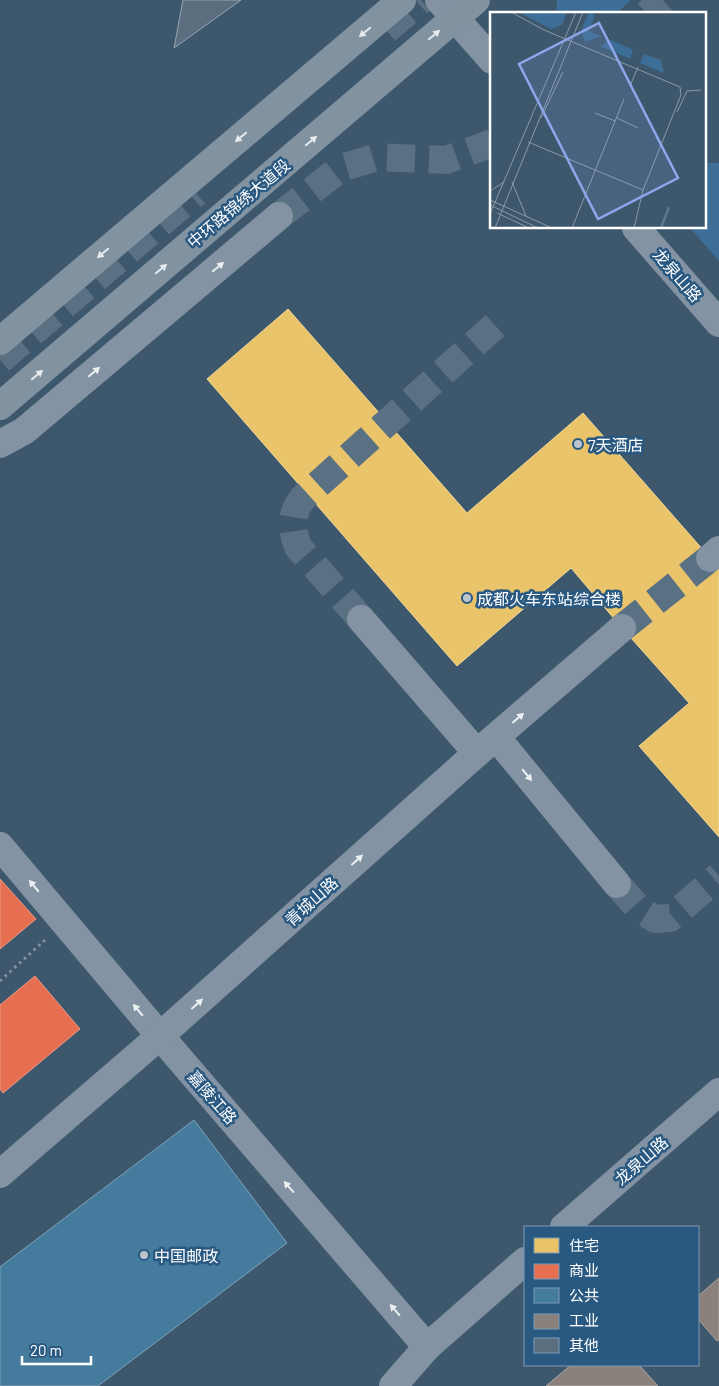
<svg xmlns="http://www.w3.org/2000/svg" width="719" height="1386" viewBox="0 0 719 1386" font-family="Barlow,'Noto Sans SC',sans-serif">
	<style>
		.green { fill: #3d6e97 }
		.homes { fill: #e9c46a; stroke: #f0d697 }
		.shops { fill: #e76f51; stroke: #ee9a85 }
		.public { fill: #457b9d; stroke: #7da3ba }
		.industry { fill: #8a817c; stroke: #ada7a3 }
		.building { fill: #5a6e80; stroke: #96a5b2 }
		.lines { fill: none; stroke-linecap: round; stroke-linejoin: round }
		.minor-tunnel { stroke: #5a7083; stroke-width: 28; stroke-dasharray: 28 14; stroke-linecap: butt }
		.major-tunnel { stroke: #5a7083; stroke-width: 28; stroke-dasharray: 28 14; stroke-linecap: butt }
		.path { stroke: #8393a3; stroke-width: 3; stroke-dasharray: 2.5 4; stroke-linecap: butt }
		.minor { stroke: #8393a3; stroke-width: 28 }
		.major { stroke: #8192a1; stroke-width: 28 }
		.oneway { fill: #e6e9ec }
		.oneway2 { fill: #eceff1 }
		.poi-dot { fill: #bbc4cc; stroke: #295881; stroke-width: 2 }
		.labels { text-anchor: middle; dominant-baseline: central; stroke-width: 5; stroke-linejoin: round; paint-order: stroke }
		.street-label { font-size: 16px; fill: #fff; stroke: #295881 }
		.poi-label { font-size: 16px; fill: #fff; stroke: #295881; text-anchor: start }
		.inset-river { fill: none; stroke: #587994; stroke-width: 2.5 }
		.inset-road { fill: none; stroke: #8b9aa7; stroke-width: 1 }
		.view { fill: #8ea6ec; fill-opacity: 0.15; stroke: #8ea6ec; stroke-width: 2.5 }
		.inset-edge { fill: none; stroke: #fff; stroke-width: 2.5 }
	</style>
	<rect width="100%" height="100%" fill="#3d576d"/>
	<g class="green">
		<polygon points="557,0 631,0 616,14 556,14"/>
		<polygon points="705,163 719,163 719,261 690,228 705,228"/>
	</g>
	<polygon class="homes" points="288,309 467,513 583,413 719,568 719,837 639,746 689,703 622,628 571,568 457,666 207,379"/>
	<g class="shops">
		<polygon points="0,879 36,919 0,949"/>
		<polygon points="35,976 80,1029 3,1093 0,1089 0,1005"/>
	</g>
	<polygon class="public" points="194,1120 287,1243 98,1386 0,1386 0,1267"/>
	<g class="industry">
		<polygon points="719,1278 719,1340 717,1341 698,1319 698,1296"/>
		<polygon points="571,1365 639,1365 658,1386 546,1386"/>
	</g>
	<polygon class="building" points="183,0 241,0 174,48"/>
	<g class="lines">
		<g class="minor-tunnel">
			<polyline points="647,14 663,0"/>
			<polyline points="279,216 341,168 378,157 446,160 492,143"/>
			<path d="M361,619l-63,-72c-4,-10 -7,-24 -3,-35 1,-5 5,-10 8,-14l195,-175"/>
			<polyline points="622,628 710,558"/>
			<polyline points="617,884 639,909 655,919 670,918 719,876"/>
		</g>
		<g class="major-tunnel">
			<polyline points="386,30 421,0"/>
			<polyline points="0,360 196,193"/>
		</g>
		<polyline class="path" points="0,981 45,940"/>
		<g class="minor">
			<polyline points="439,0 492,60"/>
			<polyline points="636,228 719,323"/>
			<polyline points="0,444 24,431 279,216"/>
			<polyline points="710,558 719,550"/>
			<polyline points="361,619 477,753"/>
			<polyline points="496,737 617,884"/>
			<polyline points="0,846 160,1036 427,1347"/>
			<polyline points="0,1174 160,1036 477,753 622,628"/>
			<polyline points="564,1227 719,1092"/>
			<polyline points="393,1386 427,1347 525,1261"/>
		</g>
		<g class="major">
			<polyline points="0,341 402,0"/>
			<polyline points="0,406 476,0"/>
		</g>
	</g>
	<defs><path id="oneway-solid" d="M-6-.8H1V-3.2L6.5 0L1 3.2V.8H-6Z" transform="scale(1.25)"/></defs>
	<g class="oneway">
		<use href="#oneway-solid" transform="translate(365 32) rotate(140)"/>
		<use href="#oneway-solid" transform="translate(434 35) rotate(-40)"/>
		<use href="#oneway-solid" transform="translate(241 137) rotate(140)"/>
		<use href="#oneway-solid" transform="translate(311 141) rotate(-40)"/>
		<use href="#oneway-solid" transform="translate(103 253) rotate(140)"/>
		<use href="#oneway-solid" transform="translate(161 269) rotate(-40)"/>
		<use href="#oneway-solid" transform="translate(37 375) rotate(-40)"/>
	</g>
	<g class="oneway2">
		<use href="#oneway-solid" transform="translate(218 267) rotate(-40)"/>
		<use href="#oneway-solid" transform="translate(94 372) rotate(-40)"/>
		<use href="#oneway-solid" transform="translate(518 718) rotate(-41)"/>
		<use href="#oneway-solid" transform="translate(527 775) rotate(50)"/>
		<use href="#oneway-solid" transform="translate(357 860) rotate(-42)"/>
		<use href="#oneway-solid" transform="translate(34 886) rotate(-130)"/>
		<use href="#oneway-solid" transform="translate(197 1004) rotate(-42)"/>
		<use href="#oneway-solid" transform="translate(138 1010) rotate(-130)"/>
		<use href="#oneway-solid" transform="translate(289 1187) rotate(-131)"/>
		<use href="#oneway-solid" transform="translate(395 1310) rotate(-131)"/>
	</g>
	<g class="poi-dot">
		<circle cx="578" cy="444" r="5"/>
		<circle cx="467" cy="598" r="5"/>
		<circle cx="144" cy="1255" r="5"/>
	</g>
	<g class="labels">
		<g class="street-label">
			<text transform="translate(238 203) rotate(-40)">中环路锦绣大道段</text>
			<text transform="translate(678 275) rotate(49)">龙泉山路</text>
			<text transform="translate(311 901) rotate(-42)">青城山路</text>
			<text transform="translate(213 1097) rotate(49)">嘉陵江路</text>
			<text transform="translate(641 1160) rotate(-41)">龙泉山路</text>
		</g>
		<g class="poi-label">
			<text x="588" y="444">7天酒店</text>
			<text x="477" y="598">成都火车东站综合楼</text>
			<text x="154" y="1255">中国邮政</text>
		</g>
	</g>
	<g transform="translate(490 12)">
		<rect width="216" height="216" fill="#3d576d"/>
		<path d="M28,0h49l-5,13 -11,4zM99,0l6,3 -6,16 12,5 -16,6 -4,-11zM121,28l22,10 -3,9 -30,-13zM154,42l17,6 3,13 -24,-10z" fill="#3d6e97"/>
		<path class="inset-river" d="M171,216l8,-21"/>
		<path class="inset-road" d="M21,0l33,18 136,57 1,8 -38,95 -9,38M140,74l8,-19M187,100l10,-21 14,-1M105,101l20,8M51,106l22,-46M127,106l21,10M38,130l115,48M22,170l14,34M0,179l14,-9M0,188l62,28M0,193l48,23M7,201l32,15M0,202l86,-202M5,216l88,-216M82,216l52,-129"/>
		<path class="view" d="M109,11l79,155 -80,41 -79,-155z"/>
		<rect width="216" height="216" class="inset-edge"/>
	</g>
	<rect x="524" y="1226" width="175" height="140" fill="#295881" stroke="#7f9bb3"/>
	<rect x="534" y="1238" width="25" height="15" fill="#e9c46a" stroke="#7f9bb3"/>
	<text x="569" y="1251" font-size="15" fill="#ffffff">住宅</text>
	<rect x="534" y="1264" width="25" height="15" fill="#e76f51" stroke="#7f9bb3"/>
	<text x="569" y="1276" font-size="15" fill="#ffffff">商业</text>
	<rect x="534" y="1288" width="25" height="15" fill="#457b9d" stroke="#7f9bb3"/>
	<text x="569" y="1301" font-size="15" fill="#ffffff">公共</text>
	<rect x="534" y="1314" width="25" height="15" fill="#8a817c" stroke="#7f9bb3"/>
	<text x="569" y="1326" font-size="15" fill="#ffffff">工业</text>
	<rect x="534" y="1338" width="25" height="15" fill="#5a6e80" stroke="#7f9bb3"/>
	<text x="569" y="1351" font-size="15" fill="#ffffff">其他</text>
	<path d="M22 1356v8h69v-8" fill="none" stroke="#ffffff" stroke-width="2.5"/>
	<text x="30" y="1356" font-size="15" fill="#ffffff" stroke="#295881" stroke-width="4" paint-order="stroke">20 m</text>
</svg>
